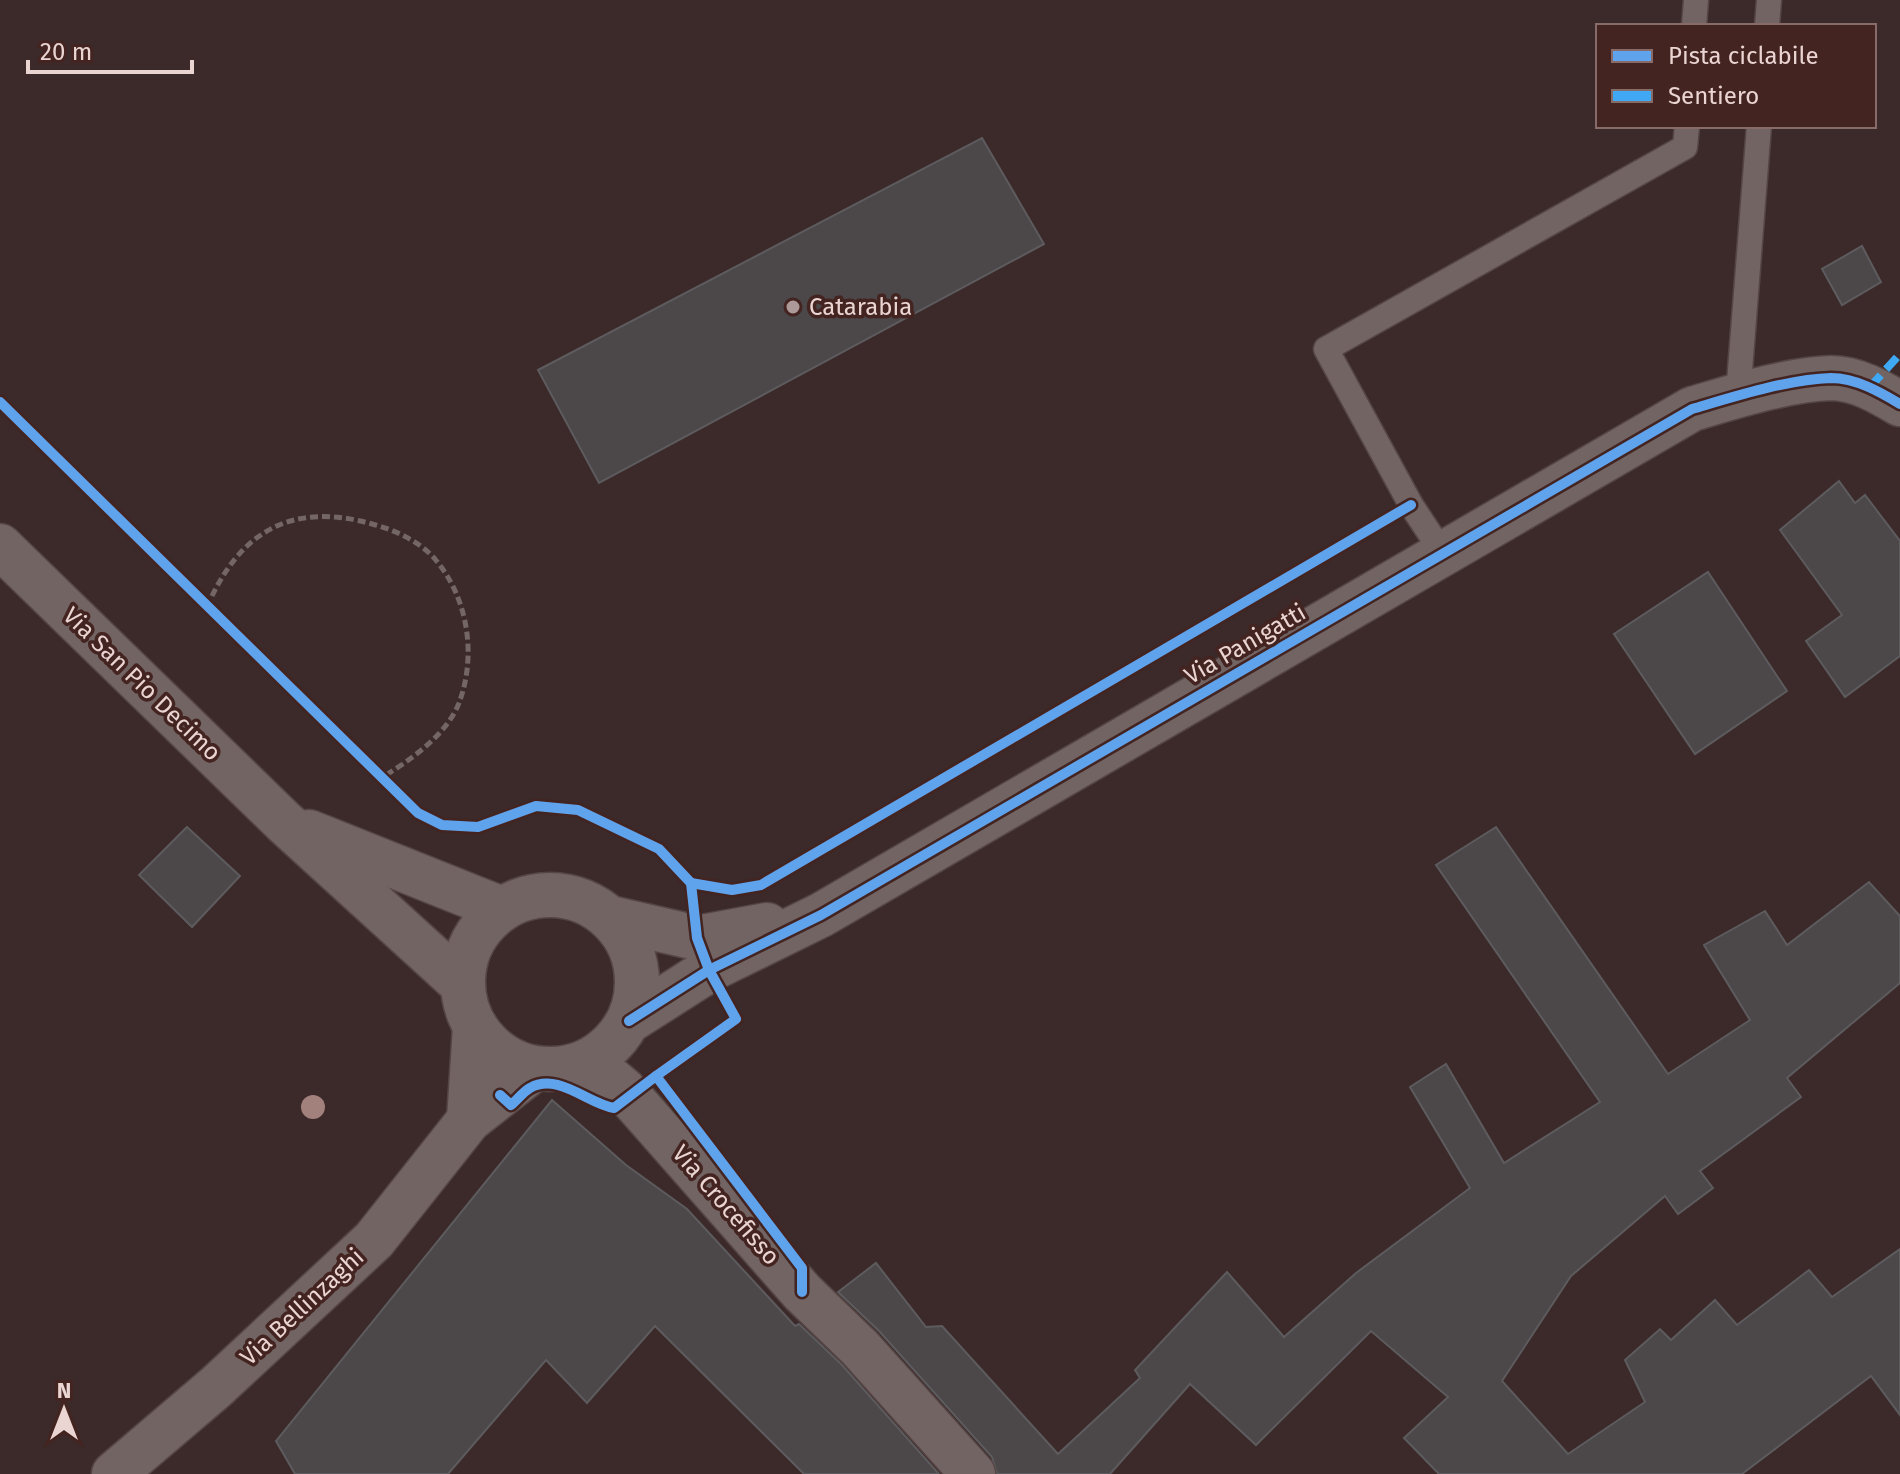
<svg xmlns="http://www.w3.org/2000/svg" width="1900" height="1474" viewBox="0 0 1900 1474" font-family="'Fira Sans',sans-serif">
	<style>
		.building { fill: #4c484a; stroke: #5d5b5e; stroke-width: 2 }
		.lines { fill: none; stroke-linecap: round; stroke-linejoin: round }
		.service-casing { stroke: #554645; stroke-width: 27 }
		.minor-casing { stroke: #554645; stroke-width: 47 }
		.tertiary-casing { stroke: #554645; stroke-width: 47 }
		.path { stroke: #746665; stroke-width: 5; stroke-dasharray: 8 4; stroke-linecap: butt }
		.service { stroke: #726463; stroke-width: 24 }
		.minor { stroke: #726463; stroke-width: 44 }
		.tertiary { stroke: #726463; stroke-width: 44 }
		.quiet { stroke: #3fa9f5; stroke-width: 8; stroke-dasharray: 16 8; stroke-linecap: butt }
		.cycleway-casing { stroke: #432421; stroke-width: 15 }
		.cycleway { stroke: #60a3ed; stroke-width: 10 }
		.tree { fill: #a2807c }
		.poi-dot { fill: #ad9998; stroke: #432421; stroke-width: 3 }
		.labels { text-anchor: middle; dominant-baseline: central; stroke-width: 7; stroke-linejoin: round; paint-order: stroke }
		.poi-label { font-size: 24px; fill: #ead5d3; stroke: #432421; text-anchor: start }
		.street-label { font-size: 24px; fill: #ead5d3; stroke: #432421 }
	</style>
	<rect width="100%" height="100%" fill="#3b2a29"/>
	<g class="building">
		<polygon points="982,138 1044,244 599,483 538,370"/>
		<polygon points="1862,246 1881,282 1842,305 1822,269"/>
		<polygon points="1839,481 1855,503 1865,495 1900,541 1900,656 1845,697 1806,641 1842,615 1780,530"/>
		<polygon points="1708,572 1787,691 1695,754 1614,634"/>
		<polygon points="187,827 240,876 192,927 139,875"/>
		<polygon points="1496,827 1668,1074 1750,1020 1704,945 1765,911 1787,945 1869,882 1900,916 1900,983 1787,1078 1801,1097 1700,1171 1713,1188 1678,1214 1665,1196 1571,1276 1502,1381 1568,1454 1645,1402 1625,1360 1660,1329 1671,1340 1715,1300 1737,1325 1809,1270 1832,1297 1900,1249 1900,1415 1871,1376 1742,1474 1439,1474 1404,1438 1448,1397 1371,1331 1256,1445 1190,1384 1110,1474 997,1474 992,1457 879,1331 838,1292 876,1263 926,1327 942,1326 1058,1454 1140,1378 1135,1370 1227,1272 1284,1337 1356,1273 1470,1188 1410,1087 1446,1064 1504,1163 1600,1102 1436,865"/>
		<polygon points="552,1100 626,1165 687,1209 795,1326 799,1324 842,1365 939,1474 804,1474 655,1326 587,1403 546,1360 448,1474 295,1474 276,1441"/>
	</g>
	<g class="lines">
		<g class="service-casing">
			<g id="service">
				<polyline points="1694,26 1696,0"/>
				<polyline points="1767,26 1769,0"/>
				<polyline points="1738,396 1759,126"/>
				<polyline points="1442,552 1411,505 1326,349 1685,147 1687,126"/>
			</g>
		</g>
		<g class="minor-casing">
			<g id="minor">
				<polyline points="562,1069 605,1074 624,1090 802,1292 860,1348 973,1474"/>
				<polyline points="469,1120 475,1027"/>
				<polyline points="114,1474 216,1387 374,1240 469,1120 534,1069"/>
			</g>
		</g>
		<g class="tertiary-casing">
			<g id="tertiary">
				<polyline points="0,546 284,822 463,985"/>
				<polyline points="309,832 502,909"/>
				<circle cx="550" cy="982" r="87"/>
				<polyline points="610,918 697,938 767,925"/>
				<path d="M629,1021l80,-51 112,-55 871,-506c41,-12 97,-30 139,-31 25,0 49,14 69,26"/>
			</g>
		</g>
		<path class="path" d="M207,607c32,-75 84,-106 165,-83 23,6 47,17 63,35 33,39 42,96 24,144 -13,33 -50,58 -78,75"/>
		<use href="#service" class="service"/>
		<use href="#minor" class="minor"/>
		<use href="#tertiary" class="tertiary"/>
		<polyline class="quiet" points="1870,387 1900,354"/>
		<g class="cycleway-casing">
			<g id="cycleway">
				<polyline points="0,402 418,813 442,825 478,827 536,806 578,810 659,849 691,883 697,938 709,970 736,1019 656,1076 802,1268 802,1292"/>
				<polyline points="691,883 732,890 761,885 1411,505"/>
				<path d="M629,1021l80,-51 112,-55 871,-506c41,-12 97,-30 139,-31 25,0 49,14 69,26"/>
				<path d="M500,1095l11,10c6,-5 13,-14 19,-17 28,-16 58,16 84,20l42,-32"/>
			</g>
		</g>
		<use href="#cycleway" class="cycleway"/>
	</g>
	<circle class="tree" cx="313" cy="1107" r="12"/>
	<circle class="poi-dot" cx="793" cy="307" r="8"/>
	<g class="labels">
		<g class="poi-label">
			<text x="809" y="307">Catarabia</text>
		</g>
		<g class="street-label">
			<text transform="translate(1245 644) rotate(-30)">Via Panigatti</text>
			<text transform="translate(142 684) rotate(44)">Via San Pio Decimo</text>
			<text transform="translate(726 1205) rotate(49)">Via Crocefisso</text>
			<text transform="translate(302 1307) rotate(-43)">Via Bellinzaghi</text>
		</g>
	</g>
	<rect x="1596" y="24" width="280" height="104" fill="#432421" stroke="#866b68" stroke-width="2"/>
	<rect x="1612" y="50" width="40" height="12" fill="#60a3ed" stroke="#866b68" stroke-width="2"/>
	<text x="1668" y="64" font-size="24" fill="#ead5d3">Pista ciclabile</text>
	<rect x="1612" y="90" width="40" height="12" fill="#3fa9f5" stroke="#866b68" stroke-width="2"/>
	<text x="1668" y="104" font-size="24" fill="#ead5d3">Sentiero</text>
	<g transform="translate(64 1410)" stroke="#432421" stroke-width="6" paint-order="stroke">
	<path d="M0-6L14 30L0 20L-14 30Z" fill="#ead5d3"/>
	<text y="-12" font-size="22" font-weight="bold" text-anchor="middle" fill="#ead5d3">N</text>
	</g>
	<path d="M28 60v12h164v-12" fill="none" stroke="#ead5d3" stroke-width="4"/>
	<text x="40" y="60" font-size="24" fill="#ead5d3" stroke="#432421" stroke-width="6" paint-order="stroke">20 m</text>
</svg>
